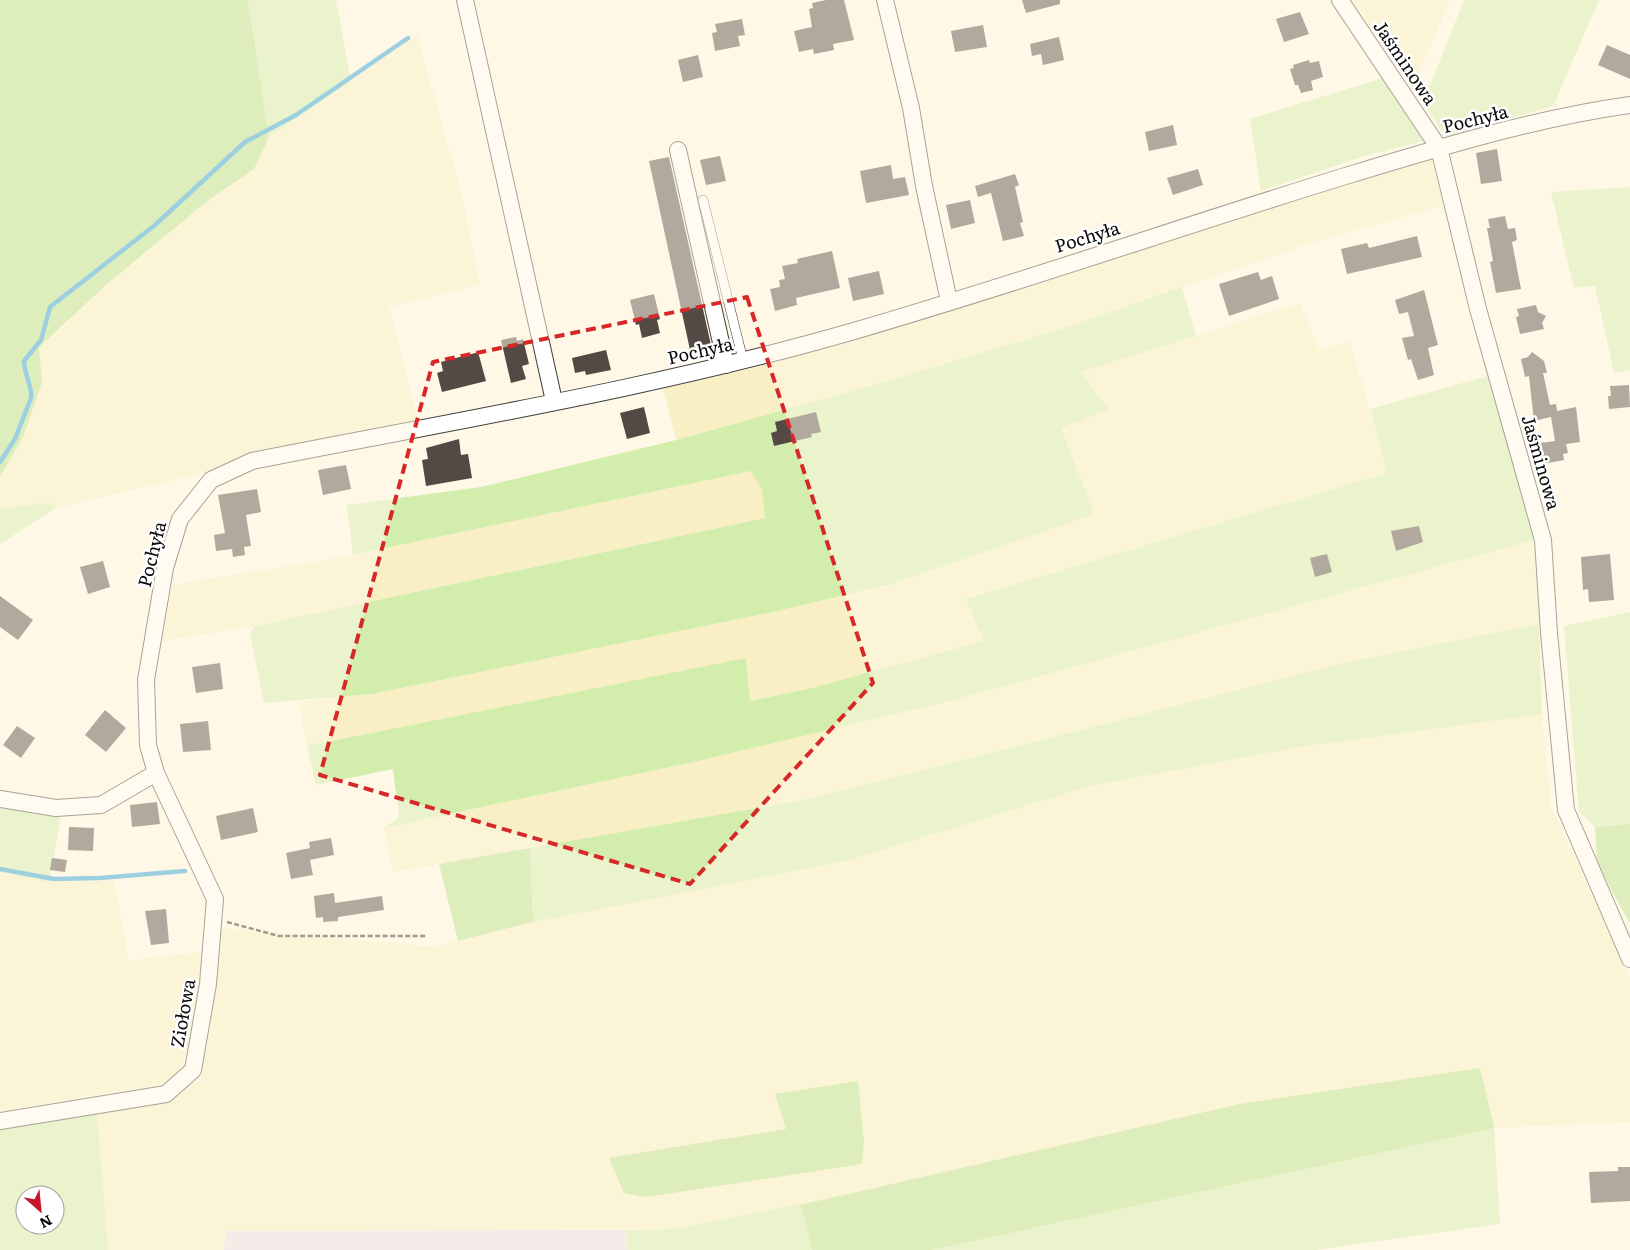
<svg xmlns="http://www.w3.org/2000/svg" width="1630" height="1250" viewBox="0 0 1630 1250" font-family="Literata,serif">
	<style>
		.industrial { fill: #e8dcea }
		.farmland { fill: #f8efc4 }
		.green { fill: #d3edad; fill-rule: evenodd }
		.forest { fill: #b7df8a }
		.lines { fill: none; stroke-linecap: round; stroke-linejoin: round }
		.stream { stroke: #25a0da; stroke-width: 4.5 }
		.building { fill: #534945 }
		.lane-casing { stroke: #3d3d3d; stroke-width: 10 }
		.street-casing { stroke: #3d3d3d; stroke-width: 18 }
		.path { stroke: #2c2c2c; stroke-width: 2.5; stroke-dasharray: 5 2.5; stroke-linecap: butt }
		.lane { stroke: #fff; stroke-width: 9 }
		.street { stroke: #fff; stroke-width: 16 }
		.marked { fill: none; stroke: #d62828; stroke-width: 4; stroke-dasharray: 10 6; stroke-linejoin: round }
		.labels { text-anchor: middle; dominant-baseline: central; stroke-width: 5; stroke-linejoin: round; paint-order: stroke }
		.street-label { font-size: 18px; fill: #0a0a0a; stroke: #fff }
	</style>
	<rect width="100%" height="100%" fill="#fff8e6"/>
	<polygon class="industrial" points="626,1230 627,1250 224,1250 225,1231"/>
	<g class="farmland">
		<polygon points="1352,0 1450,0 1415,83 1396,63"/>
		<polygon points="417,35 461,192 480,284 389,307 418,423 56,508 54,504 42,503 0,509 0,477 24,435 42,382 39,347 107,284 206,202 253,169 269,137"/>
		<polygon points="1433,156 1447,205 1317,241 1064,328 881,383 676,440 663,388 862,337"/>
		<polygon points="1300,303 1319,350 1350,341 1387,473 966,599 985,641 808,689 750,701 746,659 307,746 299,702 372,694 773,612 887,586 1093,514 1061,428 1109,409 1078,372"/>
		<polygon points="752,471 762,490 765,518 245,628 162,641 172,585 353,555"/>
		<polygon points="1534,540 1539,624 1353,661 803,800 393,872 384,828 698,761 942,703"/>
		<polygon points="1542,714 1551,807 1630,977 1630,1122 1494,1128 1480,1068 674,1229 225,1231 224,1250 108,1250 97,1114 201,1081 219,928 435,947 553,917 846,861 1090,786 1300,747"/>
		<polygon points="0,872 49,882 114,881 129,961 203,951 191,1044 176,1075 158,1085 0,1111"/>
	</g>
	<g class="green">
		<polygon points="248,0 336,0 351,81 269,137"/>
		<polygon points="1464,0 1599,0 1553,106 1446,137 1423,103"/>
		<polygon points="1383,78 1427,140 1361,157 1261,191 1250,119"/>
		<polygon points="1630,187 1630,370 1614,373 1595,286 1574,288 1551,192"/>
		<polygon points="1182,287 1196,336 1079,372 1109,409 1061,428 1094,514 892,584 773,612 372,694 264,703 250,633 255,626 765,518 762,490 751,471 353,555 347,505 481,487 676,440 881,383 1064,328"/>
		<polygon points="1491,375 1534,540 942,703 698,761 384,828 399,817 393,769 316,785 307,746 746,658 750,701 808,689 984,641 966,599 1387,473 1370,409"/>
		<polygon points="42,503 54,504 56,508 0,544 0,509"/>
		<polygon points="1630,612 1630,824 1595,827 1579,812 1564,626"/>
		<polygon points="1539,624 1542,714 1300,747 1090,786 846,861 533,922 530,848 803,800 1353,661"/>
		<polygon points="0,804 47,810 61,818 49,882 0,872"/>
		<polygon points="1480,1068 1494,1128 1500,1224 1316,1250 627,1250 626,1230 674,1229"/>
		<path d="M97,1114l11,136h-108v-122zM25,1195h30v30h-30z"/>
	</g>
	<g class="forest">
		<polygon points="0,0 248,0 269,137 254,169 206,202 107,284 39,347 42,382 24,435 0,477"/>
		<polygon points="1630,824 1630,924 1597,863 1595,827"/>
		<polygon points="530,848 533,922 458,941 439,864"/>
		<polygon points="1480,1068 1494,1128 931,1250 812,1250 801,1205 1240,1104"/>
		<polygon points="858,1081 864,1141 862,1164 646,1197 624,1193 609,1158 786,1129 775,1094"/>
	</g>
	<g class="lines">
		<g class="stream">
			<path d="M0,462l15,-23 16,-41c2,-10 -7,-24 -7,-37l17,-21 9,-33 105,-82 90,-83 51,-27 112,-77"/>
			<polyline points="0,869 54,879 100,878 185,871"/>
		</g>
	</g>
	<g class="building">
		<polygon points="826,0 844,0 854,40 833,44 834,50 814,54 813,49 799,52 794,31 812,27 809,9 813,8 812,3"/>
		<polygon points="1022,0 1060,0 1060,4 1026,13"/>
		<polygon points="1300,12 1309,34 1284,42 1276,19"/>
		<polygon points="742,19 745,35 738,36 740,46 715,51 712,33 717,32 715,24"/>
		<polygon points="983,25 987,47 955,52 951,31"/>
		<polygon points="1059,37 1064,60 1043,65 1041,54 1032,56 1030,44"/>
		<polygon points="1607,45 1630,55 1630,79 1598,65"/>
		<polygon points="698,55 703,77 683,82 678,60"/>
		<polygon points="1309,60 1310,63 1319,61 1323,77 1311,81 1313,90 1301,93 1298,85 1295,85 1290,69 1294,68 1293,65"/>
		<polygon points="1173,125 1177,145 1149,151 1145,132"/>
		<polygon points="1497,149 1502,181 1481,184 1476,153"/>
		<polygon points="720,156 726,181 706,185 700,160"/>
		<polygon points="669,157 713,354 692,359 649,161"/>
		<polygon points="891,165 893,179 905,177 909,195 866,203 860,171"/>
		<polygon points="1198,169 1203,185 1173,195 1167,178"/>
		<polygon points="1015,174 1019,185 1015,187 1023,222 1020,223 1024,236 1003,241 991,193 978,197 975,186"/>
		<polygon points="970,200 975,223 951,229 946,205"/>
		<polygon points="1505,216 1508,229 1515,228 1517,240 1512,242 1521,289 1496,293 1490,262 1493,261 1487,228 1490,228 1488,219"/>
		<polygon points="1417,236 1422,257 1347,274 1341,249 1367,243 1369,248"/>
		<polygon points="832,251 840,288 796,298 797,305 775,311 770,289 780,287 779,280 785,279 782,266 798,263 797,259"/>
		<polygon points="879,271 884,294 853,301 848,278"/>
		<polygon points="1258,272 1261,280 1272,276 1279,299 1229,316 1219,284"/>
		<polygon points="1424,290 1438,345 1428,348 1434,375 1418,380 1411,359 1408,360 1402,338 1414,336 1408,312 1399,314 1395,300"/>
		<polygon points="654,294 660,319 657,320 660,333 642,338 639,324 636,325 630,300"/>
		<polygon points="1536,305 1538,312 1546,316 1542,323 1544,329 1520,334 1516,317 1519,316 1517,309"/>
		<polygon points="516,337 517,341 523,339 529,364 522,366 526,379 511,383 501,340"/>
		<polygon points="606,350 611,370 586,375 585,371 575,373 572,358"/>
		<polygon points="478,352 486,381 442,392 437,373 443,371 441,362"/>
		<polygon points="1532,352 1544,361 1547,373 1543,373 1550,405 1556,404 1557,411 1576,407 1580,442 1566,444 1568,453 1563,454 1564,460 1543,464 1540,443 1555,441 1551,417 1534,421 1529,376 1525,377 1521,359 1528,357"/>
		<polygon points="1629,385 1630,407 1609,409 1608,396 1611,396 1610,386"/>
		<polygon points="644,407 650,433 627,439 620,413"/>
		<polygon points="816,412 821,432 811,434 812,437 774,446 771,433 777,431 775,422"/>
		<polygon points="459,439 461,455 468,454 472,478 426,486 422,460 428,459 426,448"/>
		<polygon points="346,465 351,489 323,495 318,470"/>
		<polygon points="257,489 261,512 246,515 251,546 244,547 245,555 233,557 232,549 216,551 214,535 225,533 218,495"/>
		<polygon points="1419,526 1423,542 1396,551 1391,531"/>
		<polygon points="1327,554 1332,572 1315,577 1310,558"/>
		<polygon points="1610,554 1614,600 1589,602 1588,589 1583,590 1581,557"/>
		<polygon points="103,561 110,587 88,594 80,567"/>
		<polygon points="0,596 33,620 18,640 0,627"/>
		<polygon points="220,663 223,689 196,693 192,667"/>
		<polygon points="105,710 126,728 106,752 85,735"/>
		<polygon points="208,721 211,750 183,752 180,724"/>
		<polygon points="17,726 35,738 21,758 3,745"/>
		<polygon points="157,802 160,824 132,827 130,805"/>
		<polygon points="253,808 258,832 221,840 216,816"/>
		<polygon points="69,827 94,828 93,851 68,850"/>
		<polygon points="331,838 334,855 310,860 313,875 291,879 286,853 310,848 309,842"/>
		<polygon points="52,858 67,860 65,872 50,870"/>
		<polygon points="334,893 335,903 382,896 384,910 338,917 338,921 323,922 323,917 316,918 314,896"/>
		<polygon points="166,909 169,943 151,945 145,911"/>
		<polygon points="1618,1167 1630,1167 1630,1201 1591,1203 1589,1172 1618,1171"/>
	</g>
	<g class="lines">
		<g class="lane-casing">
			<polyline id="lane" points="703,200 743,360"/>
		</g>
		<g class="street-casing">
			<g id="street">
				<polyline points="465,0 554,401"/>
				<polyline points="885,0 911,108 924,186 949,301"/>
				<polyline points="1340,0 1439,148 1478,309 1543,540 1549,633 1566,810 1630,959"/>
				<polyline points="678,150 726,365"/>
				<polyline points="0,799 56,808 101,805 156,773"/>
				<path d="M0,1121l166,-27 27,-24 15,-86 7,-85 -59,-126 -8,-28 -2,-65 19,-112 15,-49 31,-39 41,-19c201,-40 405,-73 602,-130 162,-47 323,-103 485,-153 95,-29 192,-59 291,-73"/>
			</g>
		</g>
		<polyline class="path" points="227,922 279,936 427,936"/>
		<use href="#lane" class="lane"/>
		<use href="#street" class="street"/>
	</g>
	<path d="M0 0H1630V1250H0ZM747,297l126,386 -183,201 -370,-109 113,-413z" fill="#fff8e6" fill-opacity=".55" fill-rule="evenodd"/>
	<path class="marked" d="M747,297l126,386 -183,201 -370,-109 113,-413z"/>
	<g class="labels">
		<g class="street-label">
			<text transform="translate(1406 62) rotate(56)">Jaśminowa</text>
			<text transform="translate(1475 118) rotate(-14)">Pochyła</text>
			<text transform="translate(1087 236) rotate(-17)">Pochyła</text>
			<text transform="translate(700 350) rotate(-13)">Pochyła</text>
			<text transform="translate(1542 462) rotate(74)">Jaśminowa</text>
			<text transform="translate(151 554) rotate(-76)">Pochyła</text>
			<text transform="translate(182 1013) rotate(-80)">Ziołowa</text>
		</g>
	</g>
	<g transform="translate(40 1210) rotate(153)"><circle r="24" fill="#ffffff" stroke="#9d9d9d"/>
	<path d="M0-4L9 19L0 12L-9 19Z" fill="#c5162b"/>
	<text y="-8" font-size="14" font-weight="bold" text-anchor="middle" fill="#0a0a0a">N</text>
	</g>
</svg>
